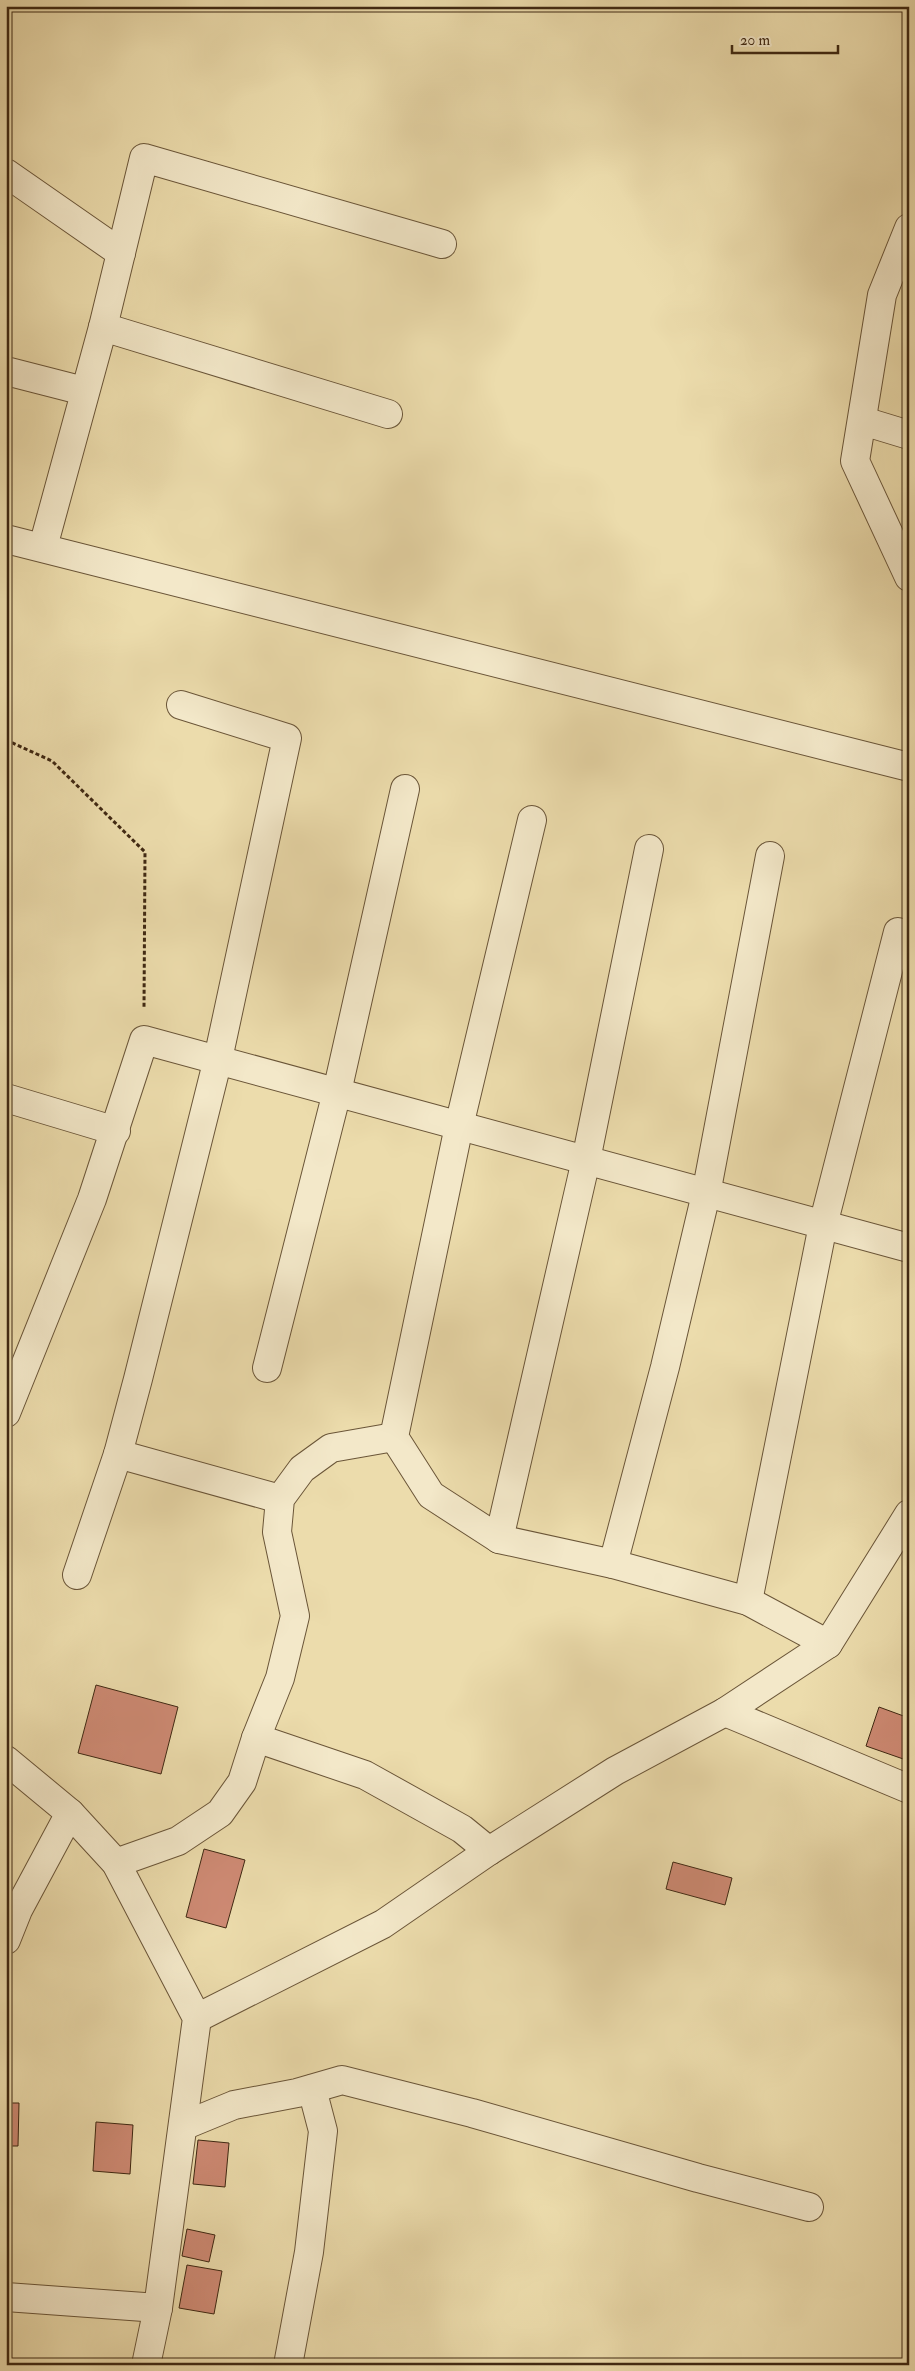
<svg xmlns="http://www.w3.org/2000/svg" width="915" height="2371" viewBox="0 0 915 2371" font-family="'IM FELL Double Pica',serif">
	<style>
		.building { fill: #ce8a74; stroke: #3f2812 }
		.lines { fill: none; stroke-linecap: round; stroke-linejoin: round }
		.minor-casing { stroke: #6a5538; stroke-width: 30 }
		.path { stroke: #3f2812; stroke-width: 3; stroke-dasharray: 4 2.5; stroke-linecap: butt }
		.minor { stroke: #f3e8c9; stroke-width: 28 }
	</style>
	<rect width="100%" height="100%" fill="#ecdcac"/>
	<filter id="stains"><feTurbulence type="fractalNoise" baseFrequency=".004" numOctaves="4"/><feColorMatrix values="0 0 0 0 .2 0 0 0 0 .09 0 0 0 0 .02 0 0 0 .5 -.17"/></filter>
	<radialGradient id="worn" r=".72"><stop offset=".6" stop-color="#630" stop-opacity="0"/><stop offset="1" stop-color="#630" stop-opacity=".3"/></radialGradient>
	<g class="building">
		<polygon points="96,1685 178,1707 161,1774 78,1753"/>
		<polygon points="879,1707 909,1718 909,1761 866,1746"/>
		<polygon points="204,1849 245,1860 226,1928 186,1917"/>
		<polygon points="673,1862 732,1878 725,1905 666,1889"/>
		<polygon points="6,2103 19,2103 18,2146 6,2146"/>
		<polygon points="96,2122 133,2125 130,2174 93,2171"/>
		<polygon points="198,2140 229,2143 225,2187 193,2184"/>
		<polygon points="187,2229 215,2235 209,2262 182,2256"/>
		<polygon points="187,2265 222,2271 214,2314 179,2308"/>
	</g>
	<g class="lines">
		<g class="minor-casing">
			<g id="minor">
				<polyline points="6,173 121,253"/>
				<polyline points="909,228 882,295 855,461 909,577"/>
				<polyline points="103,327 388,414"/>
				<polyline points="6,371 84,391"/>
				<polyline points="863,421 909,435"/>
				<polyline points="6,539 909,767"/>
				<polyline points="43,547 103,327 144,158 442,244"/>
				<polyline points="532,820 459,1126 394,1437 431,1495 499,1539 613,1564 748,1601 828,1644"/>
				<polyline points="6,1098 116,1131"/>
				<polyline points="267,1368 337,1092 405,789"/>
				<polyline points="6,1413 92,1199 144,1040 909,1248"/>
				<polyline points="118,1454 280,1499"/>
				<polyline points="499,1539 586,1160 649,849"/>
				<polyline points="613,1564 665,1367 706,1194 770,856"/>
				<polyline points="77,1575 118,1454 138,1379 218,1059 287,738 181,705"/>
				<polyline points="748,1601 823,1225 898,932"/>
				<polyline points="725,1712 909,1789"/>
				<polyline points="256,1738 365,1775 462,1829 489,1851"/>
				<polyline points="6,1760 70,1813 116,1863 197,2018 158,2308 146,2365"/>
				<polyline points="116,1863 178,1841 220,1813 242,1782 256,1738 280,1678 295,1616 277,1532 280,1499 302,1469 331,1448 394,1437"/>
				<polyline points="6,1940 18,1910 70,1813"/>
				<polyline points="197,2018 383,1924 489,1851 615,1771 725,1712 828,1644 909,1514"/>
				<polyline points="183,2126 234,2105 297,2093 342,2080 472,2113 698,2178 809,2207"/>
				<polyline points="6,2297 158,2308"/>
				<polyline points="288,2365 309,2252 323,2131 312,2089"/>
			</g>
		</g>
		<polyline class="path" points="6,740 52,761 145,852 144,1008"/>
		<use href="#minor" class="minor"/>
	</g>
	<rect width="915" height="2371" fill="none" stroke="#ecdcac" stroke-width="25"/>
	<rect x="8" y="8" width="900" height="2356" fill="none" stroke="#3f2812" stroke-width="2.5"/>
	<rect x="12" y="12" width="890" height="2346" fill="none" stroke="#3f2812"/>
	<path d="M732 45v8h106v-8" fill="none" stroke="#3f2812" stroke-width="2.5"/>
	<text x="740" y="45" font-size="15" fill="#3f2812" stroke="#f3e8c9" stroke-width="4" paint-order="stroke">20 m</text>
	<rect width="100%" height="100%" filter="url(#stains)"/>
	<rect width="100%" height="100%" fill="url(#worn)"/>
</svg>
